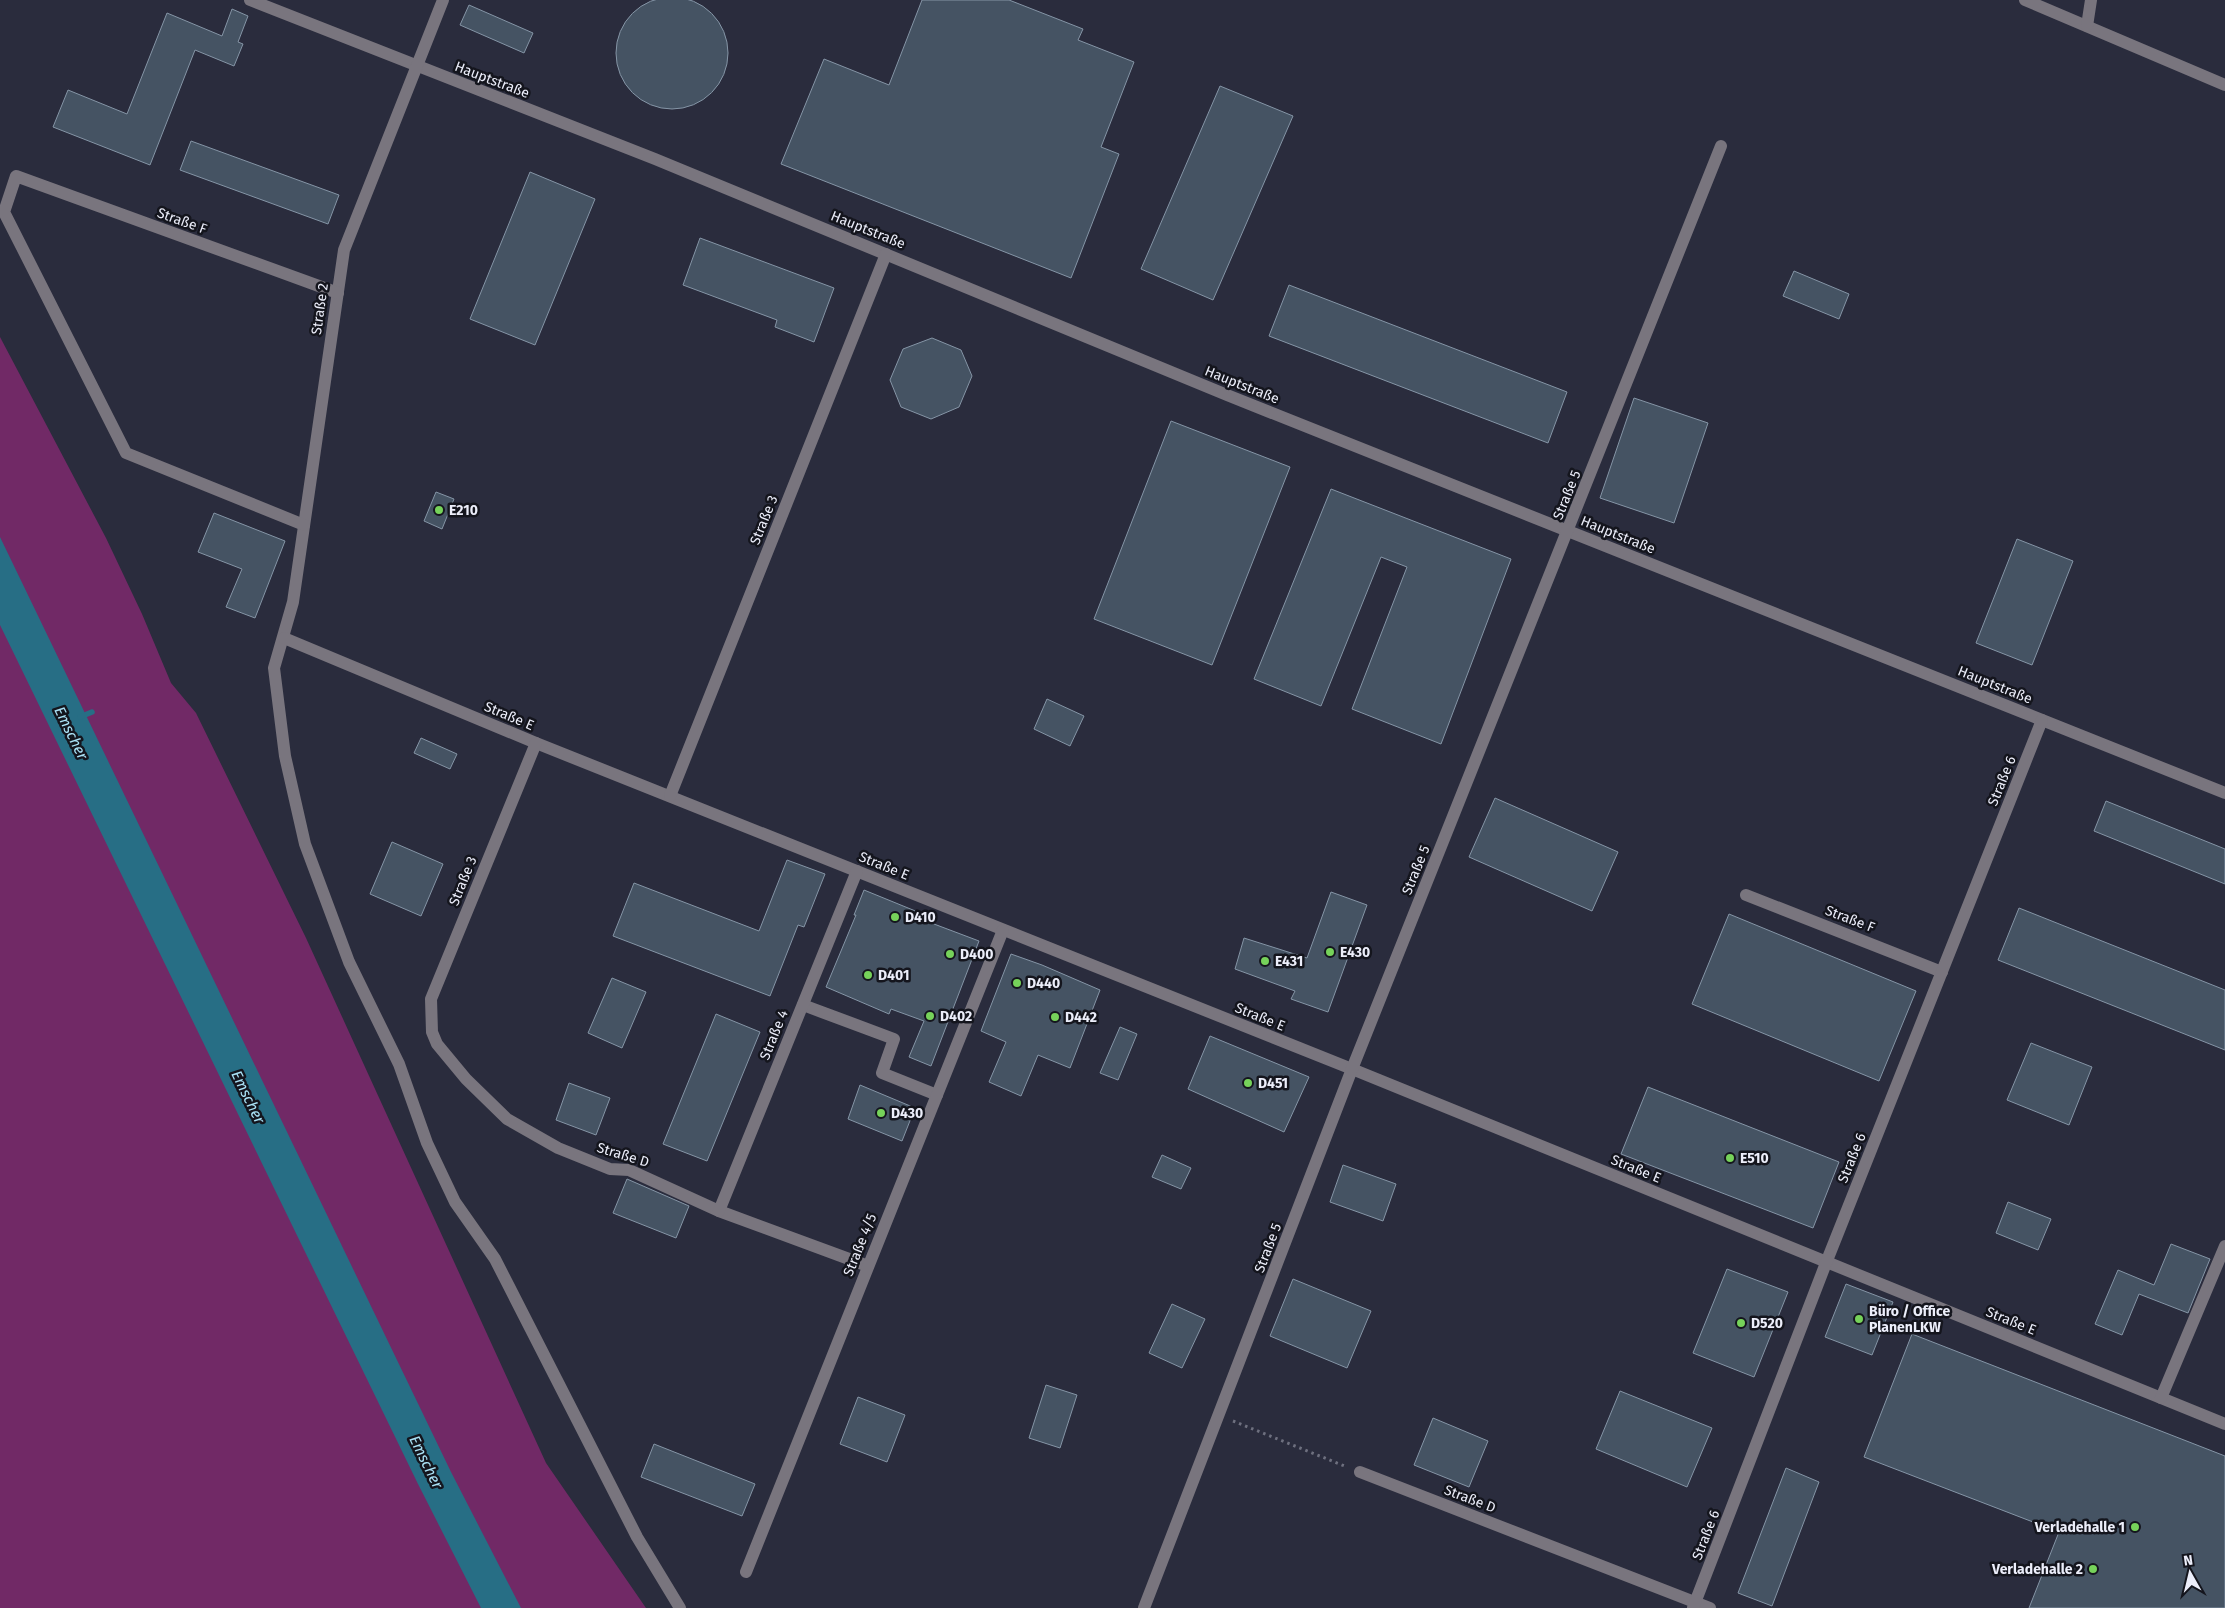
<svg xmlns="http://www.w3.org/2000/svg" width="2225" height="1608" viewBox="0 0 2225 1608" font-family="'Fira Sans',sans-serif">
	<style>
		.green { fill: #712966 }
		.water { fill: #276e85 }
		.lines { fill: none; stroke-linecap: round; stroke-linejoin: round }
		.stream { stroke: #276e85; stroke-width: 5.5 }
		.building { fill: #455363; stroke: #8595a6 }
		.path { stroke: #6e707f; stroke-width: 3; stroke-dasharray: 2.5 4; stroke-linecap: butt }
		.minor { stroke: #79757e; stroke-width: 12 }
		.poi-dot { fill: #76d25a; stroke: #14151d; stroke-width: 2 }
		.labels { text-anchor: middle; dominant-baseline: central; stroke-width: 5; stroke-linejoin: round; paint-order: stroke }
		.street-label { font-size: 14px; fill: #eceefa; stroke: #14151d }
		.poi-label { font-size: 14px; font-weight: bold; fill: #eceefa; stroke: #14151d; text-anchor: start }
		.water-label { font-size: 15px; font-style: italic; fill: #aae2f6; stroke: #14151d }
	</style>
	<rect width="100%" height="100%" fill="#2a2c3d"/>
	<polygon class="green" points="0,337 106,538 142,614 171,683 196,713 306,938 546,1463 646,1608 0,1608"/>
	<polygon class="water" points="0,537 451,1472 521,1608 481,1608 418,1484 0,625"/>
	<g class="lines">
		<polyline class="stream" points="80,717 92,712"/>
	</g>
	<g class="building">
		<circle cx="672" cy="53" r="56"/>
		<polygon points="922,0 1009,0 1083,29 1078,40 1134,62 1101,147 1119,154 1071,278 781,164 824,59 889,85"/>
		<polygon points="469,5 533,33 524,53 460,25"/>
		<polygon points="232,9 248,16 238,42 243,44 234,66 195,50 150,165 53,127 68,90 127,114 167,13 222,36"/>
		<polygon points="1220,86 1293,116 1213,300 1141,269"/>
		<polygon points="191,141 339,195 328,224 180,170"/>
		<polygon points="530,172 595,199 535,345 470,319"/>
		<polygon points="700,238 834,288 814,342 775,327 777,320 683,285"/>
		<polygon points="1794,271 1849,294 1839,319 1783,296"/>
		<polygon points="1289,285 1567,392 1548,443 1269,336"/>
		<polygon points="932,338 961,350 972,376 959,407 931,419 901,407 890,380 903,349"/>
		<polygon points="1634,398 1708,423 1674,523 1600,498"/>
		<polygon points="1171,421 1290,467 1212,665 1094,619"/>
		<polygon points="1331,489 1511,559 1441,744 1352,709 1407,567 1381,557 1321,706 1254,679"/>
		<polygon points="436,492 454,499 442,529 424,521"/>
		<polygon points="214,513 285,541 255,618 226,607 242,569 198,552"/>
		<polygon points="2017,539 2073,561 2032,665 1976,643"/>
		<polygon points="1047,699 1084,716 1070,746 1034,729"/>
		<polygon points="421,738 457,754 450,769 414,753"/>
		<polygon points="1495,798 1618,852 1592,911 1469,857"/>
		<polygon points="2106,801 2225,849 2225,884 2094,831"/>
		<polygon points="392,842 443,864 421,916 370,894"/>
		<polygon points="787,860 825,874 804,927 798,925 770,996 613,936 634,883 759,931"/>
		<polygon points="864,890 935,919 934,924 979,941 931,1066 909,1057 924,1021 891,1009 889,1014 826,987 856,915 854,915"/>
		<polygon points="1331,892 1367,905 1328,1012 1291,999 1295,991 1235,969 1244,938 1307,958"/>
		<polygon points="2019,908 2225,990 2225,1050 1998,960"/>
		<polygon points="1729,914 1916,991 1879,1081 1692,1004"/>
		<polygon points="1011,954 1042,965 1100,990 1070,1068 1038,1055 1021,1096 989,1082 1006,1042 981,1031"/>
		<polygon points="612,978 646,992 622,1048 588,1033"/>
		<polygon points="716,1014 760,1032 707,1161 663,1144"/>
		<polygon points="1120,1027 1137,1034 1118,1080 1100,1073"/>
		<polygon points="1210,1036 1309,1077 1284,1132 1188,1089"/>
		<polygon points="2031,1043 2092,1067 2069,1125 2007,1100"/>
		<polygon points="569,1083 610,1098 596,1135 556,1120"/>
		<polygon points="860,1085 915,1108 902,1141 848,1119"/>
		<polygon points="1648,1087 1839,1162 1813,1228 1621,1154"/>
		<polygon points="1162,1155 1191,1168 1181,1189 1152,1177"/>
		<polygon points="1343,1165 1396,1184 1383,1221 1330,1202"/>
		<polygon points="627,1179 689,1206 676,1238 613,1213"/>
		<polygon points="2008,1202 2051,1219 2038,1250 1996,1233"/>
		<polygon points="2171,1244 2210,1259 2188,1313 2139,1294 2122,1335 2095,1324 2118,1270 2154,1285"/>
		<polygon points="1727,1269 1788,1292 1754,1377 1693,1353"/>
		<polygon points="1293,1279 1371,1311 1347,1368 1270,1336"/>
		<polygon points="1846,1284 1893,1302 1872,1355 1825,1337"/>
		<polygon points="1172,1304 1205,1319 1182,1368 1149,1353"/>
		<polygon points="1912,1334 2225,1456 2225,1608 2029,1608 2059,1532 1864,1457"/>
		<polygon points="1046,1385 1077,1395 1060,1448 1029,1438"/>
		<polygon points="1620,1391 1712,1428 1687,1487 1596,1449"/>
		<polygon points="858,1397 905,1415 887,1462 840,1444"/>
		<polygon points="1433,1418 1488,1441 1469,1487 1414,1465"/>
		<polygon points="654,1444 755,1484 742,1516 641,1477"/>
		<polygon points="1786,1468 1819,1482 1772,1606 1738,1593"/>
	</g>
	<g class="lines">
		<polyline class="path" points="1233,1421 1347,1467"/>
		<g class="minor">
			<polyline points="250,0 655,159 1227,395 2225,793"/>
			<polyline points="443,0 344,250 293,602 274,668 285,756 305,844 349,962 399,1064 427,1143 455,1202 495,1259 637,1537 680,1608"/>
			<polyline points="2025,0 2225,85"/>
			<polyline points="2087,26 2091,0"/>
			<polyline points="304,525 126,453 4,212 16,176 338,293"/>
			<polyline points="284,638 536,743 1352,1069 2225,1424"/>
			<polyline points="536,743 431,999 432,1032 437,1044 466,1079 507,1119 558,1148 610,1169 629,1170 719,1211 868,1266"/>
			<polyline points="670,796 886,254"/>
			<polyline points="1746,895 1942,972"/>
			<polyline points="803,1005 894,1039 882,1073 937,1095"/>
			<polyline points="719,1211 857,871"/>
			<polyline points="2161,1398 2225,1246"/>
			<polyline points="1360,1472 1710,1608"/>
			<polyline points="746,1572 1003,930"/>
			<polyline points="1144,1608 1352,1069 1721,146"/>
			<polyline points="1693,1608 1826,1263 2042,720"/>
		</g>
	</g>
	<g class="poi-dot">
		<circle cx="439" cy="510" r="5"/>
		<circle cx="895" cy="917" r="5"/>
		<circle cx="1330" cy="952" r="5"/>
		<circle cx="950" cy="954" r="5"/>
		<circle cx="1265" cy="961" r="5"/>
		<circle cx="868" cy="975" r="5"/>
		<circle cx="1017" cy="983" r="5"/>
		<circle cx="930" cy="1016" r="5"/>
		<circle cx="1055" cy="1017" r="5"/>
		<circle cx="1248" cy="1083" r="5"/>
		<circle cx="881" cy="1113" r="5"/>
		<circle cx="1730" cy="1158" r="5"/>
		<circle cx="1859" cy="1319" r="5"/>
		<circle cx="1741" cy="1323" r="5"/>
		<circle cx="2135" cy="1527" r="5"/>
		<circle cx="2093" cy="1569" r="5"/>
	</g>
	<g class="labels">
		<g class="street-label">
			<text transform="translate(492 80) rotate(21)">Hauptstraße</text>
			<text transform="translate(182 221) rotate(20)">Straße F</text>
			<text transform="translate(868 230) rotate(22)">Hauptstraße</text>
			<text transform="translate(320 309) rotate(-82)">Straße 2</text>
			<text transform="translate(1242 385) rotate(22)">Hauptstraße</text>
			<text transform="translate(1567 495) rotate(-68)">Straße 5</text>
			<text transform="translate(764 520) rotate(-68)">Straße 3</text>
			<text transform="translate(1618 535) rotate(22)">Hauptstraße</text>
			<text transform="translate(1995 685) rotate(22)">Hauptstraße</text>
			<text transform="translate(509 716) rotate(23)">Straße E</text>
			<text transform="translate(2002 781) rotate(-68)">Straße 6</text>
			<text transform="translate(884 866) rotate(22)">Straße E</text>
			<text transform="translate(1416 870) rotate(-68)">Straße 5</text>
			<text transform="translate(463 881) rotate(-68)">Straße 3</text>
			<text transform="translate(1850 919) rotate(21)">Straße F</text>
			<text transform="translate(1260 1017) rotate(22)">Straße E</text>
			<text transform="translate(774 1035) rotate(-68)">Straße 4</text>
			<text transform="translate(623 1155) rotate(17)">Straße D</text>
			<text transform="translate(1852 1158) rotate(-68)">Straße 6</text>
			<text transform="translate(1636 1169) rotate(22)">Straße E</text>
			<text transform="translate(860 1245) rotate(-68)">Straße 4/5</text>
			<text transform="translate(1268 1248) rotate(-69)">Straße 5</text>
			<text transform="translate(2011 1321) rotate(22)">Straße E</text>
			<text transform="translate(1470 1499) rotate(21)">Straße D</text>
			<text transform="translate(1706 1535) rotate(-69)">Straße 6</text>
		</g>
		<g class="poi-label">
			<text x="449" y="510">E210</text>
			<text x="905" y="917">D410</text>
			<text x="1340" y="952">E430</text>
			<text x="960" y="954">D400</text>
			<text x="1275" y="961">E431</text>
			<text x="878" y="975">D401</text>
			<text x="1027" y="983">D440</text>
			<text x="940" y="1016">D402</text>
			<text x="1065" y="1017">D442</text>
			<text x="1258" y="1083">D451</text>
			<text x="891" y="1113">D430</text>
			<text x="1740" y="1158">E510</text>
			<text x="1869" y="1311">Büro / Office<tspan x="1869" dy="16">PlanenLKW</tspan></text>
			<text x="1751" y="1323">D520</text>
			<text x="2125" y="1527" text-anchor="end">Verladehalle 1</text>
			<text x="2083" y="1569" text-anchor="end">Verladehalle 2</text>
		</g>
		<g class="water-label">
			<text transform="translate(71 733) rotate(64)">Emscher</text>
			<text transform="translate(248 1097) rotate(64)">Emscher</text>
			<text transform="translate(426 1462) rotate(64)">Emscher</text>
		</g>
	</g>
	<g transform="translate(2190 1573) rotate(352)" stroke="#14151d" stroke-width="4" paint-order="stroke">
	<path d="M0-4L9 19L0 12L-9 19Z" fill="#eceefa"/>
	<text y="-8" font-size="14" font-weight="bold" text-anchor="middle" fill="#eceefa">N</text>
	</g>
</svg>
